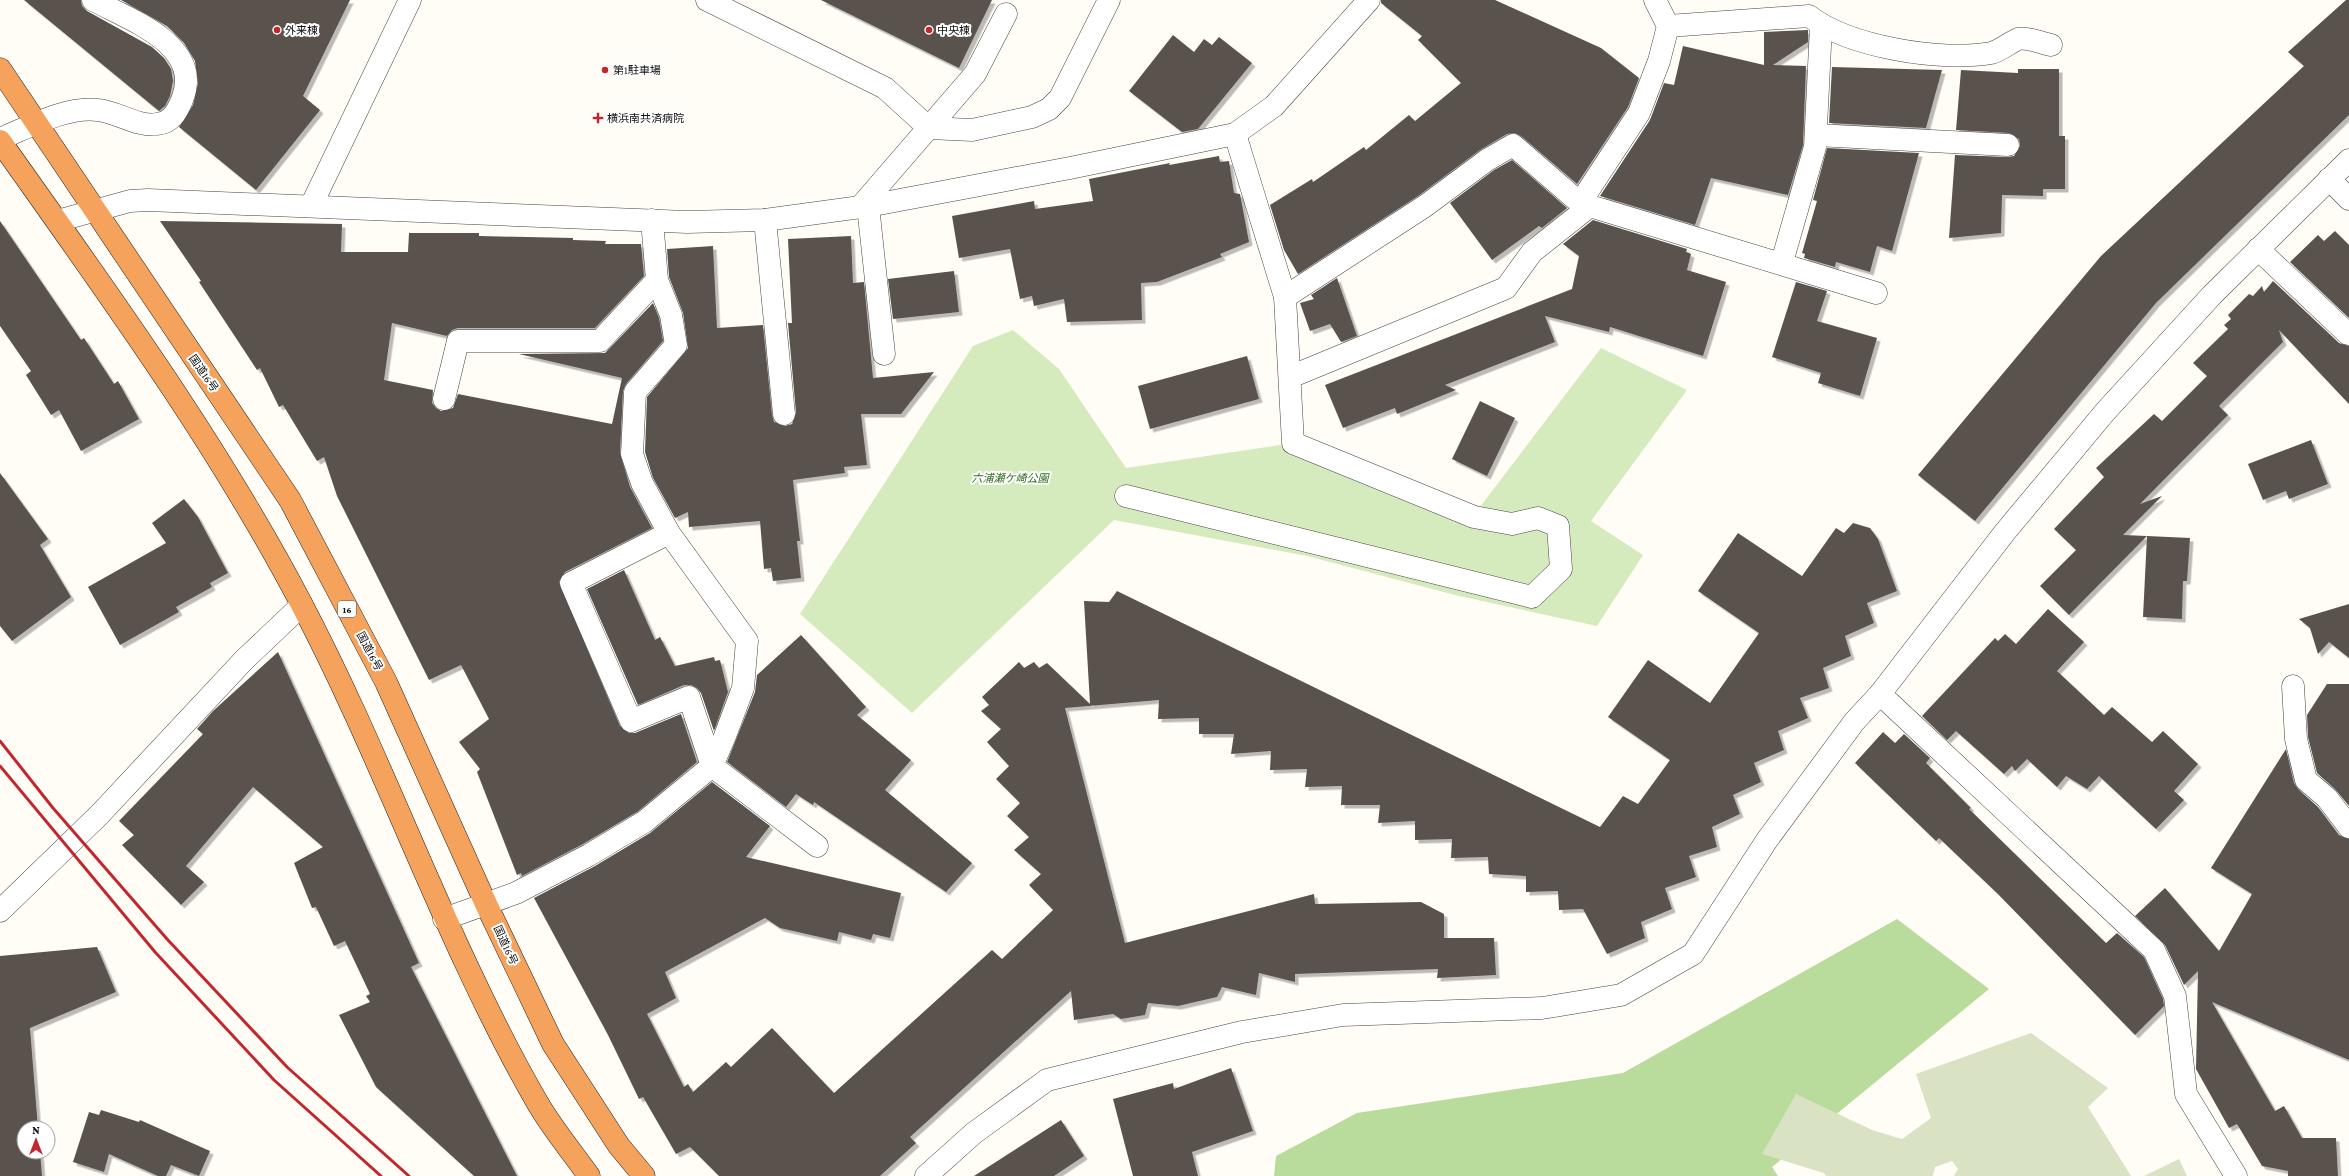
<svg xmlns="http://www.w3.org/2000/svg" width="2349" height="1176" viewBox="0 0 2349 1176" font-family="'Crimson Pro','Noto Sans JP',serif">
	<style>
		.green { fill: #d5ebbd }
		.forest { fill: #b9dc9c }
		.cemetery { fill: #d9e3c4 }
		.building { fill: #5a524d; filter: url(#shadow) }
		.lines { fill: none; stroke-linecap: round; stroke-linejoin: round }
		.minor-casing { stroke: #444; stroke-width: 23 }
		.highway-casing { stroke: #222; stroke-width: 23 }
		.minor { stroke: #fff; stroke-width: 22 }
		.highway { stroke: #f5a25d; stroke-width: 22 }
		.rail { stroke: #c4262e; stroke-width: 3 }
		.poi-dot { fill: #c4262e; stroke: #fff; stroke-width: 1.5 }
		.labels { text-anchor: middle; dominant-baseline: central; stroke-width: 4; stroke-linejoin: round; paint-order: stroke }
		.shield { fill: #fff; stroke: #585858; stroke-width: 1 }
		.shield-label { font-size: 10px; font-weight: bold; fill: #111 }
		.poi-label { font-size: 11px; fill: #111; stroke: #fff; text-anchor: start }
		.street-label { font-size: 11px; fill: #111; stroke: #fff }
		.park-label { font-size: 11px; font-style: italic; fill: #2f6b1f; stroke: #fff }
	</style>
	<defs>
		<filter id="shadow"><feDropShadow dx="3.5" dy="3.5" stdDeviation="0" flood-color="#0004"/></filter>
	</defs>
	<rect width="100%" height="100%" fill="#fffdf5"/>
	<polygon class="green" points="1013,330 1059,369 1126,468 1293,443 1473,516 1601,348 1687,390 1591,521 1643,555 1597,626 1459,596 1307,556 1114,520 912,713 800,614 973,346"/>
	<polygon class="forest" points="1897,919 1989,989 1772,1167 1778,1176 1274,1176 1276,1156 1357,1113 1623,1073"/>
	<g class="cemetery">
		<polygon points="2031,1033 2108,1088 2088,1107 2131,1176 1954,1176 1958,1169 1952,1161 1935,1167 1933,1176 1826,1176 1824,1173 1762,1154 1796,1094 1872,1130 1902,1139 1931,1118 1916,1074"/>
		<polygon points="2179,1159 2187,1176 2144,1176"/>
	</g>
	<g class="building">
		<polygon points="24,0 81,0 82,6 87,11 152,47 164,58 171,69 173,81 170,96 165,106 159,111"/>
		<polygon points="121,0 350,0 303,96 320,110 256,190 179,127 193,105 198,83 195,61 184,43 167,26"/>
		<polygon points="821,0 992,0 959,68"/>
		<polygon points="1381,0 1495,0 1601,48 1639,78 1628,107 1577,184 1521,136 1515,133 1507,134 1480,150 1418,196 1298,274 1284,250 1270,205 1312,179 1313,182 1364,147 1366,150 1409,115 1415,121 1461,83 1418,40 1422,36 1381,3"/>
		<polygon points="2346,0 2349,0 2349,115 2156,303 1975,521 1918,475 2101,256 2304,66 2288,52"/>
		<polygon points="1808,30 1808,42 1773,65 1806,66 1803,145 1788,195 1711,178 1695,225 1600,196 1650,120 1664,83 1674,85 1683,46 1764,65 1764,32"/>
		<polygon points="1173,35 1194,52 1204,39 1212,45 1219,37 1252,63 1198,129 1182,132 1129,91"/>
		<polygon points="1832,67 1942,70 1926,128 1829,123"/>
		<polygon points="2018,69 2059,69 2059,136 2065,136 2065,189 2043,189 2043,196 2002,195 2001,233 1949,238 1955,155 2008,157 2014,156 2020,146 2019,139 2009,133 1956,130 1961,70 2018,73"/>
		<polygon points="1827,148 1919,153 1892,251 1877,246 1870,272 1836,262 1835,267 1804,258 1805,254 1802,253 1817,201 1813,200"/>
		<polygon points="1219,156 1220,162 1229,161 1234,193 1240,194 1249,242 1220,254 1222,257 1157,282 1141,283 1142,320 1067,322 1064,299 1034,306 1032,296 1020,299 1010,249 959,258 952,216 1034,201 1035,209 1093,201 1089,179 1170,163 1169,165"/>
		<polygon points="1512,160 1567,208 1542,228 1539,226 1492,260 1450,203 1494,170"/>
		<polygon points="1593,220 1687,249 1686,252 1691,254 1687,270 1726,282 1703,356 1610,327 1609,332 1545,316 1555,342 1445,385 1456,390 1397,414 1395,408 1343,428 1325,385 1572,289 1579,256 1563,244"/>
		<polygon points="0,221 81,340 84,338 114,384 118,381 139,419 81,451 59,410 51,415 26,375 31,371 0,326"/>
		<polygon points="160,221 342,224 341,252 408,252 409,233 479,233 479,236 573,238 573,240 606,241 605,244 641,244 644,276 595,328 458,328 452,330 447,336 392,323 384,380 433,390 432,403 436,408 441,411 453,408 458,394 612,424 622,378 519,354 605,353 653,303 659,318 663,341 626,384 623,391 620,453 630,487 652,528 565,572 559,582 620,726 629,733 635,733 681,714 697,762 637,812 583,844 522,876 521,873 517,875 477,772 480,769 459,742 489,719 461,665 429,680 337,496 324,457 317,461 283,405 279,407 260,368 257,370 199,282 201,281"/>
		<polygon points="2335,231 2349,245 2349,318 2290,262 2318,235 2324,241"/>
		<polygon points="851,236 853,283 864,282 873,378 934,372 901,414 861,414 867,465 844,467 845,473 793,480 800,541 797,541 801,578 773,581 771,568 764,569 760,521 689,527 688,512 675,518 653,478 645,452 647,397 688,348 683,313 669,277 667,249 713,246 717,328 763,325 772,415 774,422 785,426 792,424 796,413 788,323 792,323 788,239"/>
		<polygon points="954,271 959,312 893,319 888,279"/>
		<polygon points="1337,278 1357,336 1341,342 1330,324 1310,331 1300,303 1314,299 1311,295"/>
		<polygon points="2273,281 2339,343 2349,346 2349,404 2279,330 2283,342 2219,406 2228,415 2140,504 2162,496 2123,535 2147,536 2069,615 2040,586 2076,550 2054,529 2104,477 2096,468 2154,414 2162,421 2207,376 2193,363 2228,329 2224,325 2231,319 2228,315 2249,294 2253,296 2262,286 2264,292"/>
		<polygon points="1796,282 1827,291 1817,321 1877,338 1860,396 1818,383 1821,373 1772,357"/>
		<polygon points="1247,356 1259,399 1150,429 1138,386"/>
		<polygon points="1480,401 1515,418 1487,476 1452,459"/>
		<polygon points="2311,440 2328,484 2289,499 2286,491 2263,500 2248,464"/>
		<polygon points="0,473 48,539 40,545 71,597 12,641 0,626"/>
		<polygon points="184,499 198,517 228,573 210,583 212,587 176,607 179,612 120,645 88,587 166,543 152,523"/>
		<polygon points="1853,523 1870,528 1878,539 1897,591 1867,603 1874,623 1845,636 1851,656 1823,668 1829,688 1800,698 1808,718 1778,731 1784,750 1754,763 1761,782 1733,795 1740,814 1712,827 1717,847 1689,856 1696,877 1665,888 1672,909 1641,922 1645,938 1607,954 1583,909 1559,910 1558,891 1526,892 1526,876 1489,874 1488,857 1451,858 1452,839 1415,840 1415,821 1378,823 1380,805 1341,805 1342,786 1305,787 1307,769 1270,770 1271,751 1231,754 1234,734 1199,734 1199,718 1158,719 1159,700 1065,708 1125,943 1314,894 1315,904 1421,902 1444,914 1444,938 1494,938 1496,975 1437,978 1438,969 1295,974 1295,982 1259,973 1256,995 1222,987 1217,997 1178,1006 1148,1003 1145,1015 1121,1019 1113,1014 1074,1020 1071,991 910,1137 916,1143 880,1176 719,1176 690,1147 676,1154 643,1097 639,1099 608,1035 534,898 595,866 650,833 712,782 770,826 746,857 901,893 890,938 873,934 871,940 839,932 837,941 780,928 765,918 665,972 676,998 647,1014 684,1087 688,1084 693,1092 726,1062 731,1067 772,1028 834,1093 992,950 1002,959 1053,910 1029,885 1041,874 1014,850 1029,837 1007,816 1020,803 996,779 1009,766 987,742 1001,729 981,711 989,705 982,697 1019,662 1024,668 1034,662 1039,668 1047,663 1090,704 1084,601 1109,602 1117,591 1600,827 1623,796 1638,804 1670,760 1608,717 1648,660 1710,703 1759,633 1698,591 1738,533 1802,576 1836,528 1844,533"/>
		<polygon points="2147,536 2190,538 2187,581 2183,581 2182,619 2143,617"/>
		<polygon points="624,570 655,640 660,637 675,666 714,657 715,661 720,660 728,692 714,731 701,693 697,688 691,685 684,685 638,705 587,589"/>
		<polygon points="2349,604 2349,658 2329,642 2318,654 2310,628 2299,619"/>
		<polygon points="2048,609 2084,642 2057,671 2104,715 2112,707 2152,742 2163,731 2198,764 2174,791 2184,800 2156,829 2099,776 2087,789 2066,776 2057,787 2027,759 2015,771 2012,766 2004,774 1956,731 1947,740 1922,716 1995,638 1998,641 2005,634 2016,644"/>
		<polygon points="801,635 866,707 857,715 911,760 885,790 972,863 946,892 814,802 813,805 796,794 786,807 727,762 755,692 757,675"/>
		<polygon points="278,652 419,963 411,967 517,1176 474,1176 376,1087 339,1015 370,1002 366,996 370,994 345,941 334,946 316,907 312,908 294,863 323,847 253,787 186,866 204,882 181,905 122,845 134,835 119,821 203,734 197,729 213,711"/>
		<polygon points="2327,684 2349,684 2349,806 2335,789 2317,773 2308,737 2307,715"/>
		<polygon points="1883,732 1895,743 1904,734 1930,758 1926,763 1971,808 1969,809 2106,943 2117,933 2144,957 2163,999 2164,1006 2135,1035 1998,894 1939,838 1936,841 1855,763"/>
		<polygon points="2286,749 2294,783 2298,789 2318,807 2339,835 2349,839 2349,1060 2212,1002 2275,1111 2284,1106 2302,1138 2336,1138 2338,1176 2288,1176 2288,1171 2262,1166 2237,1124 2229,1128 2196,1069 2198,971 2184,985 2165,945 2135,916 2165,888 2219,951 2252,894 2211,868"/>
		<polygon points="97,947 116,992 30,1028 38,1128 24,1128 24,1152 40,1152 42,1176 0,1176 0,956"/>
		<polygon points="1231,1068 1253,1131 1192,1152 1198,1176 1133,1176 1113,1099 1173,1083 1174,1089"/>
		<polygon points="101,1110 139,1122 140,1120 210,1151 199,1176 171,1165 166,1176 158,1176 109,1154 104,1172 73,1162 89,1112 99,1115"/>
		<polygon points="1061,1120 1084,1156 1054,1176 974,1176"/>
	</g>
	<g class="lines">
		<g class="minor-casing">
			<g id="minor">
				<polyline points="707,0 885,88 929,128 972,130 1032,117 1049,109 1060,98 1109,0"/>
				<path d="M1668,26l141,-10c40,31 133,46 182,37 9,-2 18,-10 27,-14 8,-2 24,4 33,6"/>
				<polyline points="1816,135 2008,145"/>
				<path d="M0,139c29,-12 66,-33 98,-29 20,2 39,17 59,14 14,-1 20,-12 25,-24 22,-55 -52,-80 -89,-100"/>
				<polyline points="2329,179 2349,199"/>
				<polyline points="1580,203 1639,113 1659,61 1668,26 1655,0"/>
				<polyline points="311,206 410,0"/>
				<polyline points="861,206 975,74 1006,14"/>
				<polyline points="868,206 884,354"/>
				<polyline points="765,220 784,414"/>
				<polyline points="57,221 130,201 148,200 687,222 765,220 868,206 1070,168 1235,134 1274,106 1369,0"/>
				<polyline points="2258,249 2348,334"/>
				<polyline points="1782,262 1815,147 1821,26"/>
				<polyline points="1285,297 1425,206 1487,160 1513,145 1580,203 1876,293"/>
				<polyline points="1290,377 1506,288 1532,252 1590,206"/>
				<polyline points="444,399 458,341 600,341 657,280"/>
				<polyline points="1126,496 1532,597 1561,569 1558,526 1538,518 1512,524 1474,517 1293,443 1285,297 1235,134"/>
				<polyline points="669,533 571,583 631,721 689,697 712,766 817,846"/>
				<polyline points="2293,686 2296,739 2306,780 2327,798 2349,827"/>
				<polyline points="1880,694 2154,950 2175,996 2186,1094 2236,1176"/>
				<polyline points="0,911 100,814 244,660 302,605"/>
				<polyline points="444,919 516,893 589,855 644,822 712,766 725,736 743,688 747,641 669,533 642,483 632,454 635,392 676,345 671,315 657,280 652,220"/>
				<polyline points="926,1176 974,1133 1047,1080 1242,1032 1343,1015 1542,1008 1621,995 1693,954 1767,840 1854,722 1880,694 2005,532 2105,412 2212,295 2349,160"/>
			</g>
		</g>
		<g class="highway-casing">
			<g id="highway">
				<polyline points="0,69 290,500 386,682 486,904 553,1044 619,1146 644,1176"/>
				<path d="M0,141c106,150 216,300 301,462 86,163 144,339 236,499 15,26 35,50 52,74"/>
			</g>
		</g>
		<use href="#minor" class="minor"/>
		<use href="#highway" class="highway"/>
		<g class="rail">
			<polyline points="0,741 53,808 167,939 287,1067 409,1176"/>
			<polyline points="0,766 155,952 274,1080 381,1176"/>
		</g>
	</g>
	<g class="poi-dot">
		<circle cx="277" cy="30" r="4"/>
		<circle cx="929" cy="30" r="4"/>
		<circle cx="605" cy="70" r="4"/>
		<path d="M596 112h4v4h4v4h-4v4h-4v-4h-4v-4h4z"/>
	</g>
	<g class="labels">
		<rect class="shield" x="338" y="601" width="18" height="16" rx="3"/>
		<g class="shield-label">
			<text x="347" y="609">16</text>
		</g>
		<g class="poi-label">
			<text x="285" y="30">外来棟</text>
			<text x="937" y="30">中央棟</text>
			<text x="613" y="70">第1駐車場</text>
			<text x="607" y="118">横浜南共済病院</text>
		</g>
		<g class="street-label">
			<text transform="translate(204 373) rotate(55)">国道16号</text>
			<text transform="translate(370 651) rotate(62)">国道16号</text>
			<text transform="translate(506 945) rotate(65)">国道16号</text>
		</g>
		<g class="park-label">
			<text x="1010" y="478">六浦瀬ケ崎公園</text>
		</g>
	</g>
	<g transform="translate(36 1140)"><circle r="19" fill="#ffffff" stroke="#a0a0a0"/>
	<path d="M0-3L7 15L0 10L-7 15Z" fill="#c4262e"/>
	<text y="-6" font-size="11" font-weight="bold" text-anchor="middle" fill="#111111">N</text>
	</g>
</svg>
